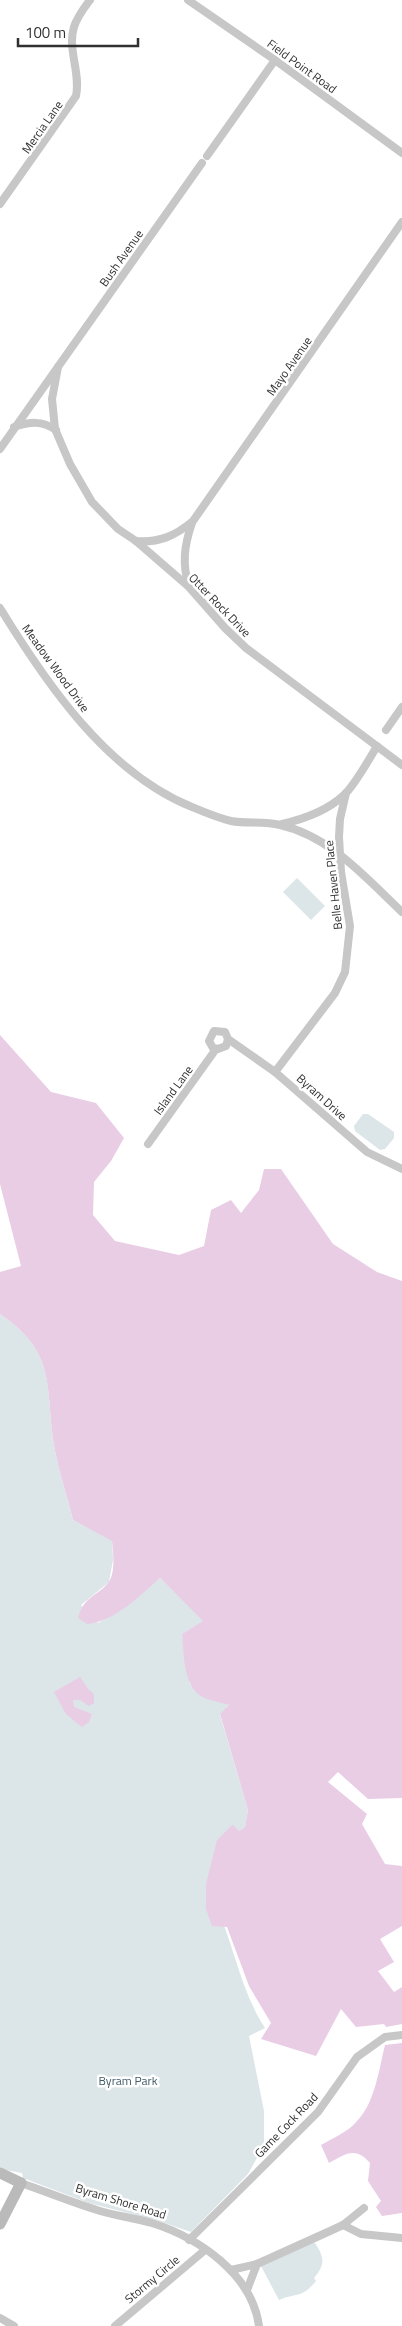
<svg xmlns="http://www.w3.org/2000/svg" width="402" height="2326" viewBox="0 0 402 2326" font-family="'Titillium Web',sans-serif">
	<style>
		.green { fill: #dce5e8 }
		.water { fill: #e9cde5 }
		.lines { fill: none; stroke-linecap: round; stroke-linejoin: round }
		.street { stroke: #c7c7c7; stroke-width: 8 }
		.secondary { stroke: #bababa; stroke-width: 11 }
		.labels { text-anchor: middle; dominant-baseline: central; stroke-width: 5; stroke-linejoin: round; paint-order: stroke }
		.street-label { font-size: 12px; fill: #303030; stroke: #fff }
		.park-label { font-size: 12px; fill: #415c68; stroke: #fff }
	</style>
	<rect width="100%" height="100%" fill="#fff"/>
	<g class="green">
		<polygon points="297,878 325,906 311,920 283,892"/>
		<polygon points="363,1114 368,1114 394,1132 394,1138 385,1149 380,1150 355,1131 354,1126"/>
		<path d="M0,1314c57,39 45,71 54,131 4,25 13,50 19,75l39,20 1,20 -4,22 -28,23 17,18 24,-14 38,-31 44,43 -22,13 8,50 39,21 -9,10 28,95 -3,17 -6,4 3,8 41,-94 -68,158c19,41 25,87 50,125l-16,8 15,75v34l-16,29 -57,58 -35,-12 -67,-17 -66,-25 -1,-5 -22,-4z"/>
		<path d="M308,2243h7c10,15 10,22 -1,35l2,3c-15,18 -18,11 -37,19l-18,-34z"/>
	</g>
	<g class="water">
		<path d="M0,1035l51,57 45,11 28,35 -13,23 -17,21 -1,33 22,26 64,14 25,-9 7,-36 20,-10 10,13 18,-23 5,-21h17l52,75 44,28 25,9v517l-34,1 -30,-27 -10,10 39,32 -5,10 23,40 17,2v60l-22,13 14,23 -16,9 16,21 8,-5v37l-16,3 -2,-3 -28,3 -15,-18 -25,47 -55,-17 10,-16 -22,-37 -22,-59 -15,-1 -6,-17v-25l11,-44 14,-14 2,-1 6,6 6,-4 3,-17 -28,-96 9,-9c-9,-3 -23,-5 -30,-10 -16,-13 -15,-43 -17,-61l21,-13 -43,-43c-21,18 -44,43 -73,46l-9,-6c6,-22 17,-20 30,-35 8,-10 5,-31 4,-42l-39,-21c-6,-25 -15,-50 -19,-75 -9,-60 3,-92 -54,-131v-42l21,-6 -21,-82z"/>
		<polygon points="80,1677 88,1689 94,1694 94,1703 89,1706 80,1700 73,1700 74,1707 92,1714 89,1722 82,1727 66,1714 54,1692"/>
		<path d="M402,2043v170l-20,3 -6,-9 5,-6 -13,-20 2,-18c-15,-17 -24,-9 -41,0l-8,-18c12,-7 27,-13 36,-24 18,-18 22,-52 28,-76z"/>
	</g>
	<g class="lines">
		<g class="street">
			<polyline points="188,0 275,60 402,153"/>
			<polyline points="207,156 275,60"/>
			<path d="M0,204l76,-108c5,-23 -9,-47 -2,-69 3,-10 10,-19 16,-27"/>
			<polyline points="58,367 52,399 55,429 70,464 92,502 118,529 136,541 189,587 225,628 246,648 402,765"/>
			<path d="M14,427c15,-5 28,-7 42,3"/>
			<polyline points="0,449 202,163"/>
			<path d="M136,541c23,2 39,-5 57,-20l209,-299"/>
			<path d="M189,587c-7,-23 -5,-41 3,-64"/>
			<path d="M0,608c46,75 107,165 192,199 12,5 26,11 39,14 16,3 33,0 49,4 50,11 86,53 122,87"/>
			<polyline points="386,730 402,707"/>
			<path d="M282,824c22,-5 46,-14 62,-29 10,-9 26,-37 33,-49"/>
			<polyline points="228,1039 226,1046 218,1049 213,1048 209,1041 214,1031 225,1032 228,1039 275,1072 367,1152 402,1169"/>
			<polyline points="275,1072 335,993 345,972 350,926 341,872 339,837 340,819 346,793"/>
			<polyline points="148,1144 216,1049"/>
			<path d="M21,2183c26,9 52,20 79,28 17,5 35,7 52,12 47,15 100,51 107,103"/>
			<polyline points="343,2225 361,2234 402,2238"/>
			<polyline points="189,2240 318,2112 357,2057 385,2037 402,2035"/>
			<polyline points="231,2270 257,2264 330,2231 343,2225 364,2208"/>
			<polyline points="247,2290 257,2264"/>
			<polyline points="0,2318 14,2326"/>
			<polyline points="115,2326 205,2250"/>
		</g>
		<g class="secondary">
			<polyline points="0,2173 21,2183"/>
			<polyline points="0,2224 21,2183"/>
		</g>
	</g>
	<g class="labels">
		<g class="street-label">
			<text transform="translate(302 66) rotate(36)">Field Point Road</text>
			<text transform="translate(42 127) rotate(-55)">Mercia Lane</text>
			<text transform="translate(121 258) rotate(-55)">Bush Avenue</text>
			<text transform="translate(289 366) rotate(-55)">Mayo Avenue</text>
			<text transform="translate(220 605) rotate(46)">Otter Rock Drive</text>
			<text transform="translate(56 668) rotate(54)">Meadow Wood Drive</text>
			<text transform="translate(333 885) rotate(-96)">Belle Haven Place</text>
			<text transform="translate(173 1090) rotate(-54)">Island Lane</text>
			<text transform="translate(322 1097) rotate(42)">Byram Drive</text>
			<text transform="translate(286 2125) rotate(-46)">Game Cock Road</text>
			<text transform="translate(121 2201) rotate(17)">Byram Shore Road</text>
			<text transform="translate(152 2279) rotate(-40)">Stormy Circle</text>
		</g>
		<g class="park-label">
			<text x="128" y="2080">Byram Park</text>
		</g>
	</g>
	<path d="M18 38v8h120v-8" fill="none" stroke="#303030" stroke-width="2.5"/>
	<text x="25" y="38" font-size="15" fill="#303030" stroke="#ffffff" stroke-width="4" paint-order="stroke">100 m</text>
</svg>
